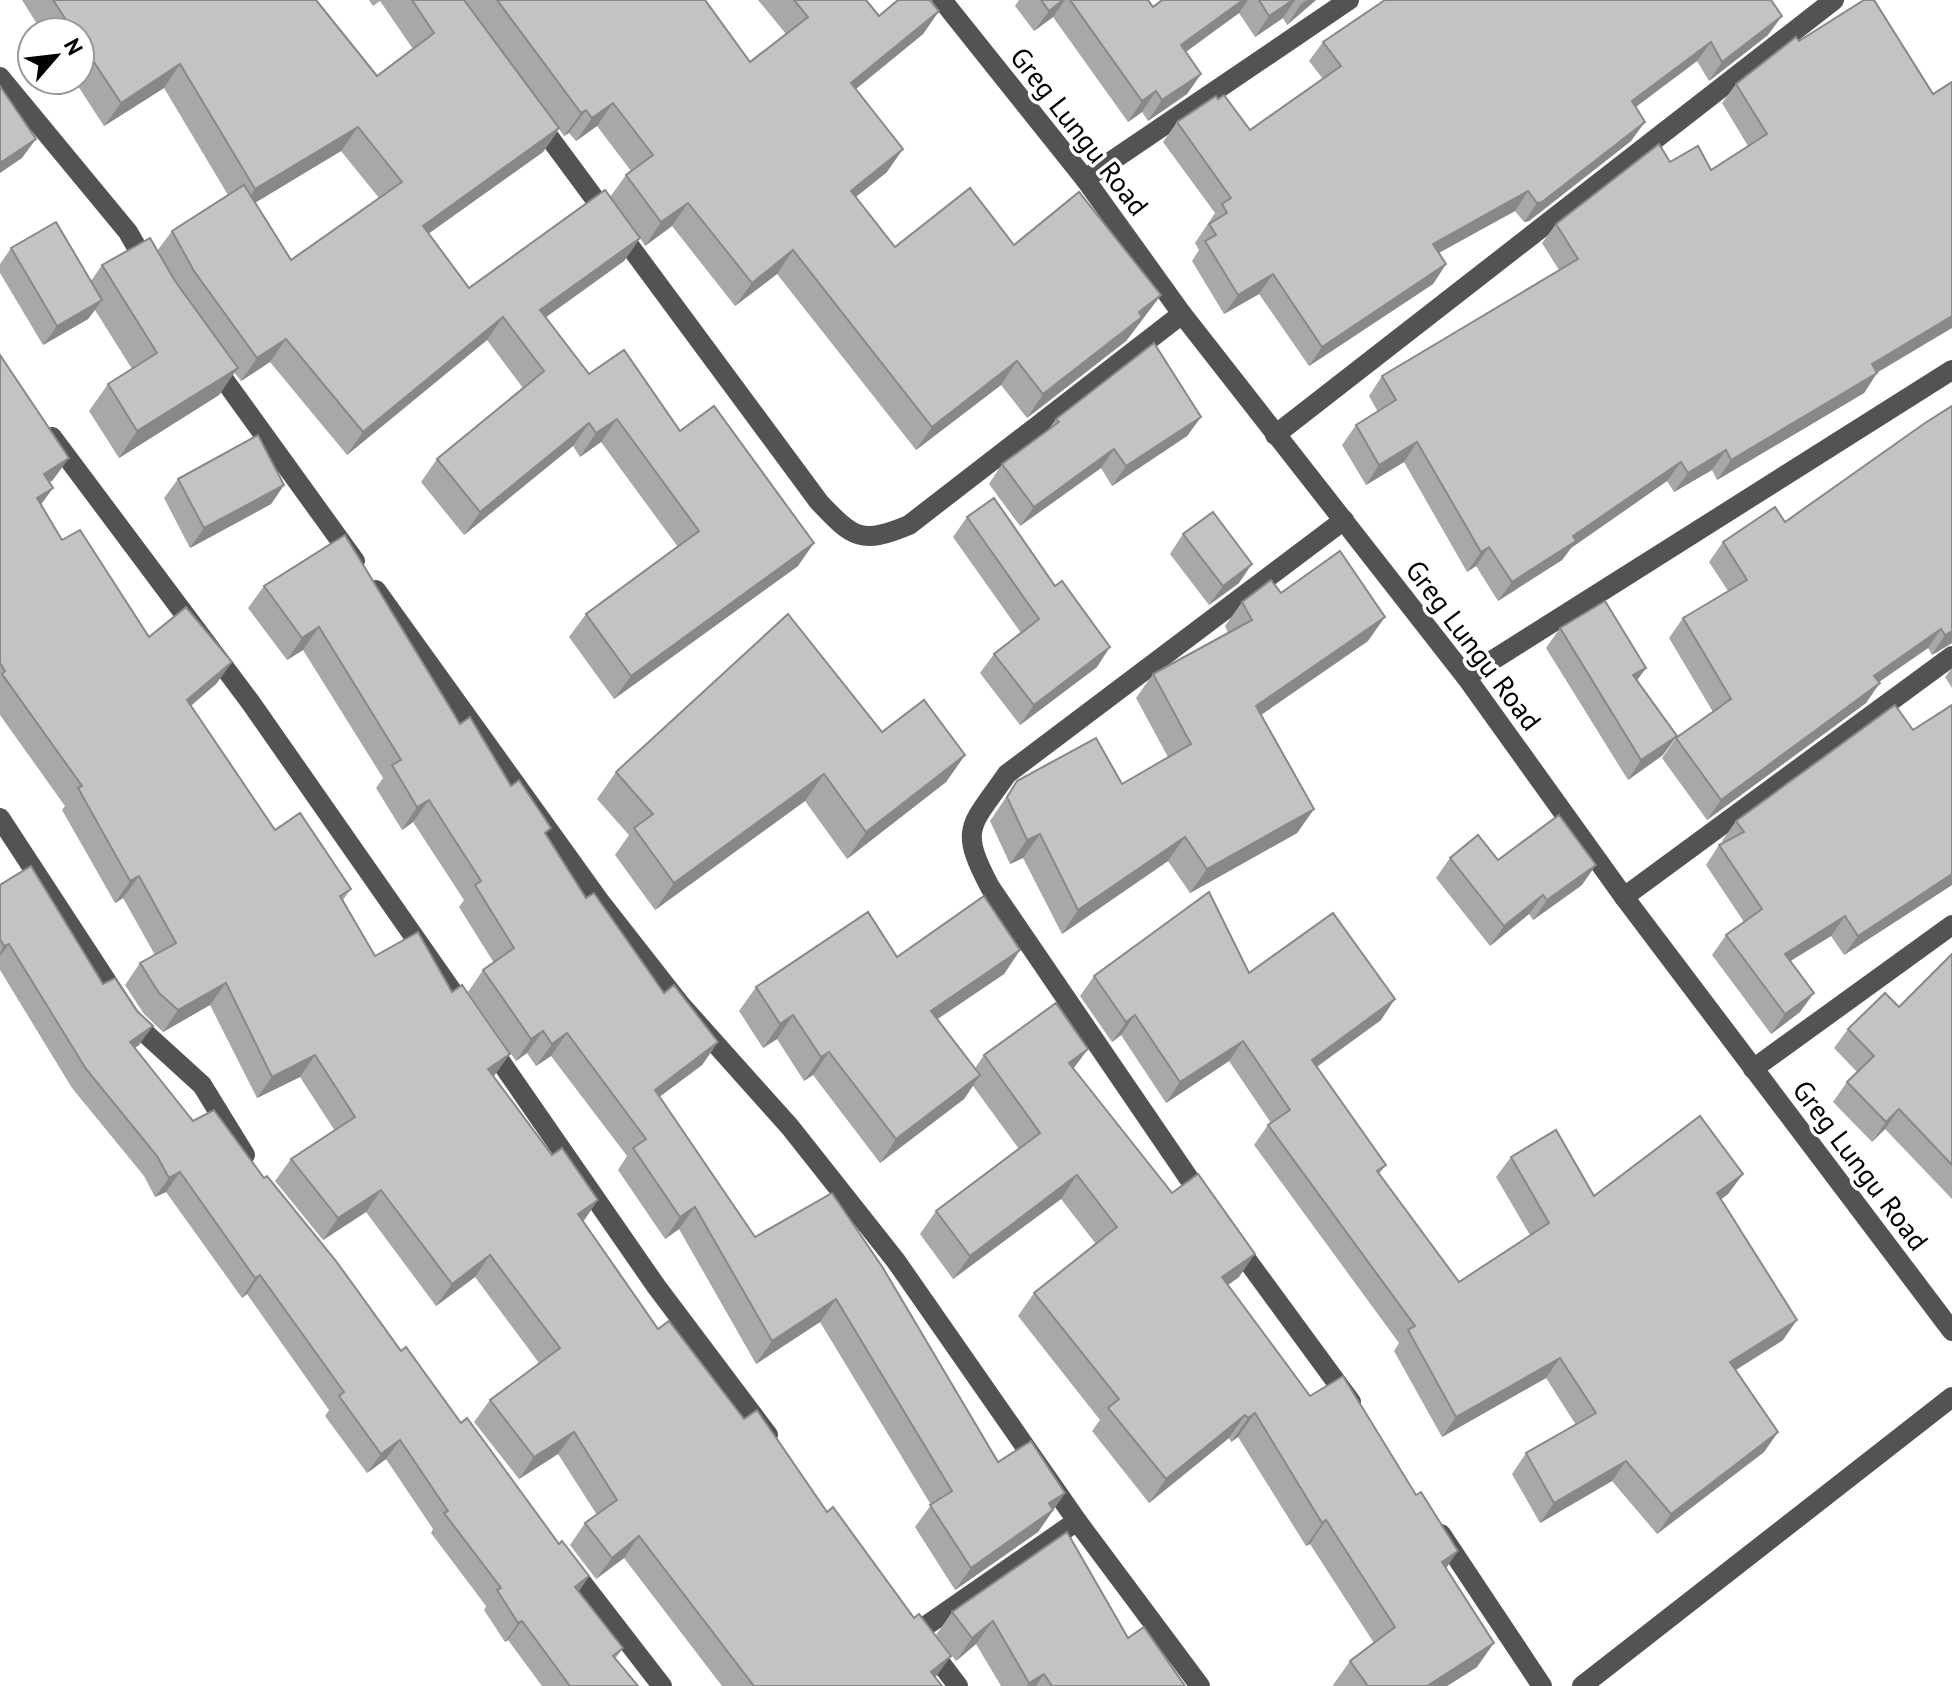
<svg xmlns="http://www.w3.org/2000/svg" width="1952" height="1686" viewBox="0 0 1952 1686" font-family="'PT Sans',sans-serif">
	<style>
		.lines { fill: none; stroke-linecap: round; stroke-linejoin: round }
		.minor { stroke: #535353; stroke-width: 20 }
		.wall { fill: #a8a8a8; fill-rule: evenodd }
		.shaded-wall { fill: #888 }
		.building { fill: #c3c3c3; stroke: #888; stroke-width: 2 }
		.labels { text-anchor: middle; dominant-baseline: central; stroke-width: 7; stroke-linejoin: round; paint-order: stroke }
		.street-label { font-size: 28px; fill: #000; stroke: #fff }
	</style>
	<rect width="100%" height="100%" fill="#fff"/>
	<g class="lines">
		<g class="minor">
			<polyline points="942,0 1085,179 1182,314 1466,677 1624,897 1952,1331"/>
			<polyline points="0,77 128,232 148,267"/>
			<path d="M535,118l284,384c34,36 42,43 90,23l273,-211"/>
			<polyline points="1085,179 1349,0"/>
			<polyline points="212,363 355,561"/>
			<polyline points="1275,435 1834,0"/>
			<polyline points="52,437 251,703 466,1011"/>
			<polyline points="376,590 601,903 680,1004 790,1127 896,1261 1077,1521 1200,1686"/>
			<polyline points="1466,677 1952,370"/>
			<polyline points="0,818 134,1023 202,1085 245,1155"/>
			<polyline points="1624,897 1952,656"/>
			<polyline points="489,1045 656,1286 768,1435"/>
			<polyline points="1753,1069 1952,925"/>
			<path d="M1205,1202l-215,-315c-32,-60 -19,-61 17,-113l337,-254"/>
			<polyline points="1233,1241 1351,1402"/>
			<polyline points="1441,1534 1542,1686"/>
			<polyline points="567,1563 662,1686"/>
			<polyline points="917,1632 1077,1521"/>
			<polyline points="927,1645 958,1686"/>
			<polyline points="1582,1686 1952,1397"/>
		</g>
	</g>
	<g class="wall">
		<path d="M22,0h294l61,76 36,-27 -33,-48 -7,5 -4,-6h336l45,62 36,-28 -28,-34h108l13,16 60,-5 -16,23 -67,55 31,83 -31,25 39,50 119,-2 147,50 -35,46 -99,77 -26,-33 -85,65 -139,-176 -42,32 -63,-80 -27,20 -5,-8 -16,23 -78,56 43,57 91,57 118,135 -184,133 -45,-62 17,-23 92,-67 -77,-105 -21,15 -7,-11 -109,89 -43,-53 16,-23 86,-71 -36,-48 -140,115 -77,-93 -29,19 -7,-9 -15,23 -100,63 -30,-47 19,-27 24,-15 -37,-59 -7,9 -45,26 -43,-72v-9l11,-16 80,33 11,-16 55,-14 15,-20 56,-36 -64,-107 -60,38 -30,-46h6v-48h-38zM597,126l34,45 -5,4 -16,22 -141,91 -40,-55 114,-81 16,-23 5,7 5,-3 7,8zM341,151l38,47 -88,62 -36,-57z"/>
		<polygon points="1019,0 1148,0 1153,7 1162,0 1316,0 1287,25 1283,18 1255,37 1239,13 1186,52 1201,74 1187,94 1148,121 1142,112 1128,122 1053,17 1034,31 1015,6"/>
		<polygon points="1768,35 1709,81 1697,61 1636,107 1631,141 1529,221 1524,222 1515,211 1439,253 1446,264 1433,284 1309,366 1259,294 1224,314 1192,261 1199,250 1195,243 1215,213 1163,142 1177,122 1250,130 1323,79 1309,61 1323,42"/>
		<polygon points="1796,37 1877,373 1864,393 1717,480 1712,470 1674,492 1667,481 1571,548 1562,560 1498,601 1476,566 1467,572 1404,462 1366,485 1342,445 1356,425 1378,412 1369,396 1382,376 1559,270 1542,243 1556,224 1670,162 1711,170 1748,146 1722,103 1736,84"/>
		<polygon points="0,355 53,480 49,482 53,488 41,504 62,540 149,637 232,662 216,684 191,706 275,830 351,889 343,900 375,956 494,1077 583,1222 658,1329 942,1686 722,1686 624,1558 596,1579 570,1545 585,1523 597,1515 558,1454 519,1479 474,1422 490,1400 539,1363 475,1277 436,1306 366,1212 323,1240 275,1181 291,1159 335,1131 300,1077 257,1098 210,1005 163,1032 144,1014 125,985 140,963 155,955 123,898 115,903 62,810 65,806 0,715"/>
		<polygon points="1952,406 1952,643 1932,655 1928,648 1879,682 1866,703 1707,820 1662,758 1676,738 1713,712 1669,638 1683,618 1728,591 1709,562 1723,542 1785,522"/>
		<polygon points="1201,417 1187,436 1112,486 1101,468 1020,526 989,484 1002,464 1048,430 1056,419"/>
		<polygon points="178,479 284,485 271,504 190,548 164,498"/>
		<polygon points="967,517 1055,586 1097,667 1020,725 980,673 994,654 1021,633 953,537"/>
		<polygon points="1183,534 1239,583 1209,605 1170,554"/>
		<polygon points="264,586 460,724 511,786 547,835 586,898 664,993 718,1042 702,1065 659,1097 755,1237 832,1193 998,1462 1065,1493 1038,1532 955,1590 915,1527 931,1505 820,1322 756,1364 679,1229 665,1239 618,1170 627,1156 551,1056 536,1066 527,1053 516,1061 468,992 483,970 494,963 459,907 464,900 413,822 402,830 376,788 383,778 303,650 287,660 248,608"/>
		<polygon points="1281,593 1368,641 1261,715 1314,809 1297,833 1190,893 1168,861 1062,934 1023,858 1010,864 990,821 1017,781 1122,784 1168,757 1136,698 1153,674 1228,633 1225,626 1242,602"/>
		<polygon points="1560,628 1646,668 1637,680 1663,755 1628,780 1546,648"/>
		<polygon points="1952,668 1952,688 1945,677"/>
		<polygon points="1913,730 1952,885 1844,955 1831,936 1790,961 1800,1012 1771,1034 1712,955 1726,935 1744,922 1706,865 1719,845 1724,843 1722,841 1736,821"/>
		<polygon points="882,732 965,755 946,782 847,859 805,801 655,910 615,855 629,835 597,799 616,772"/>
		<polygon points="1450,858 1498,860 1582,885 1533,920 1529,914 1490,946 1436,878"/>
		<polygon points="0,885 139,1045 135,1048 193,1121 264,1178 401,1351 559,1544 589,1576 579,1591 623,1648 615,1659 638,1686 542,1686 508,1640 505,1642 484,1610 486,1606 431,1533 433,1529 386,1459 367,1473 325,1416 329,1410 247,1294 242,1298 166,1192 155,1197 144,1176 72,1088 0,970"/>
		<polygon points="1020,950 1004,974 937,1019 975,1068 984,1055 1073,1069 1239,1277 1228,1285 1310,1396 1446,1569 1477,1667 1447,1686 1334,1686 1333,1685 1350,1661 1374,1643 1310,1544 1306,1546 1238,1437 1231,1442 1229,1438 1149,1503 1092,1431 1100,1420 1018,1316 1034,1293 1096,1244 1061,1199 953,1279 920,1234 936,1211 1019,1149 973,1086 964,1099 880,1163 813,1075 804,1081 777,1039 763,1048 739,1011 756,987 897,957"/>
		<polygon points="1952,954 1952,1199 1885,1129 1872,1142 1833,1102 1847,1082 1857,1072 1834,1048 1848,1029 1899,1007"/>
		<polygon points="1249,973 1381,1020 1317,1067 1386,1165 1379,1174 1459,1282 1530,1235 1496,1177 1511,1157 1594,1196 1743,1174 1728,1194 1721,1199 1783,1340 1736,1370 1778,1432 1764,1452 1657,1534 1612,1481 1540,1523 1512,1474 1526,1453 1576,1425 1546,1378 1442,1437 1394,1351 1399,1343 1254,1145 1268,1125 1271,1123 1229,1061 1166,1103 1121,1035 1112,1042 1080,996 1094,976"/>
		<polygon points="952,1612 1128,1638 1185,1686 1001,1686 976,1644 956,1661 936,1635"/>
	</g>
	<g class="shaded-wall">
		<polygon points="1063,0 1065,0 1053,17 1034,31 1049,11"/>
		<polygon points="1243,0 1248,0 1239,13 1166,66 1181,45"/>
		<polygon points="1293,0 1295,0 1283,18 1255,37 1269,16"/>
		<polygon points="1307,0 1316,0 1287,25 1301,4"/>
		<polygon points="939,11 923,34 835,106 851,83"/>
		<polygon points="1782,16 1768,35 1709,81 1722,62"/>
		<polygon points="1711,42 1697,61 1618,120 1632,101"/>
		<polygon points="180,64 164,88 104,126 121,103"/>
		<polygon points="1201,74 1187,94 1148,121 1162,100"/>
		<polygon points="1156,91 1142,112 1128,122 1142,101"/>
		<polygon points="613,103 597,126 576,141 592,118"/>
		<polygon points="586,110 569,133 564,136 581,113"/>
		<polygon points="1645,122 1631,141 1529,221 1524,222 1537,203"/>
		<polygon points="358,127 341,151 238,213 255,189"/>
		<polygon points="559,128 543,152 407,249 423,226"/>
		<polygon points="36,139 22,158 0,173 0,163"/>
		<polygon points="903,149 887,172 834,214 851,191"/>
		<polygon points="1528,191 1515,211 1420,263 1433,244"/>
		<polygon points="688,203 672,226 645,246 661,222"/>
		<polygon points="640,238 624,261 524,333 540,310"/>
		<polygon points="793,250 777,274 735,306 752,283"/>
		<polygon points="1446,264 1433,284 1309,366 1322,347"/>
		<polygon points="1273,274 1259,294 1224,314 1238,295"/>
		<polygon points="1161,295 1126,341 1027,418 1043,394"/>
		<polygon points="102,300 88,319 43,345 57,326"/>
		<polygon points="1952,316 1952,328 1858,384 1872,364"/>
		<polygon points="503,317 487,340 347,455 363,432"/>
		<polygon points="286,339 270,362 241,381 257,358"/>
		<polygon points="1017,361 1001,385 916,450 932,427"/>
		<polygon points="238,368 219,395 119,458 137,431"/>
		<polygon points="1877,373 1864,393 1717,480 1731,460"/>
		<polygon points="1201,417 1187,436 1112,486 1126,466"/>
		<polygon points="617,419 601,442 580,457 596,433"/>
		<polygon points="589,423 573,446 464,535 480,512"/>
		<polygon points="1417,442 1404,462 1366,485 1379,465"/>
		<polygon points="1114,449 1101,468 1020,526 1034,507"/>
		<polygon points="1726,450 1712,470 1674,492 1688,473"/>
		<polygon points="69,458 53,480 28,496 44,474"/>
		<polygon points="1681,462 1667,481 1571,548 1562,560 1498,601 1512,582 1573,536"/>
		<polygon points="284,485 271,504 190,548 204,528"/>
		<polygon points="53,488 37,510 37,498"/>
		<polygon points="814,543 798,566 614,699 631,676"/>
		<polygon points="1489,547 1476,566 1467,572 1481,552"/>
		<polygon points="1252,564 1239,583 1209,605 1223,586"/>
		<polygon points="1385,617 1368,641 1239,730 1256,706"/>
		<polygon points="319,627 303,650 287,660 302,638"/>
		<polygon points="1941,629 1928,648 1860,695 1874,676"/>
		<polygon points="1952,631 1952,643 1932,655 1945,635"/>
		<polygon points="1110,647 1097,667 1020,725 1034,705"/>
		<polygon points="232,662 216,684 171,722 187,700"/>
		<polygon points="1646,668 1632,687 1633,675"/>
		<polygon points="1880,683 1866,703 1707,820 1721,800"/>
		<polygon points="1677,736 1663,755 1628,780 1641,760"/>
		<polygon points="965,755 946,782 847,859 866,832"/>
		<polygon points="824,774 805,801 655,910 674,883"/>
		<polygon points="429,800 413,822 402,830 417,807"/>
		<polygon points="1314,809 1297,833 1190,893 1207,869"/>
		<polygon points="1040,834 1023,858 1010,864 1027,840"/>
		<polygon points="1185,837 1168,861 1062,934 1078,910"/>
		<polygon points="1596,865 1582,885 1533,920 1547,900"/>
		<polygon points="1952,874 1952,885 1844,955 1858,936"/>
		<polygon points="139,876 123,898 115,903 130,881"/>
		<polygon points="1543,895 1529,914 1490,946 1504,926"/>
		<polygon points="1845,916 1831,936 1771,973 1785,954"/>
		<polygon points="9,944 0,956 0,953 4,946"/>
		<polygon points="1020,950 1004,974 914,1035 931,1011"/>
		<polygon points="226,983 210,1005 163,1032 178,1010"/>
		<polygon points="1814,993 1800,1012 1771,1034 1785,1014"/>
		<polygon points="1395,999 1381,1020 1298,1080 1312,1060"/>
		<polygon points="793,1015 777,1039 763,1048 780,1024"/>
		<polygon points="1135,1015 1121,1035 1112,1042 1126,1022"/>
		<polygon points="153,1026 139,1045 116,1061 130,1042"/>
		<polygon points="543,1031 527,1053 516,1061 531,1039"/>
		<polygon points="567,1033 551,1056 536,1066 552,1044"/>
		<polygon points="1243,1041 1229,1061 1166,1103 1180,1082"/>
		<polygon points="718,1042 702,1065 639,1112 655,1090"/>
		<polygon points="1088,1049 1071,1072 1069,1063"/>
		<polygon points="829,1052 813,1075 804,1081 821,1057"/>
		<polygon points="510,1054 494,1076 473,1091 488,1069"/>
		<polygon points="315,1055 300,1077 257,1098 272,1077"/>
		<polygon points="980,1075 964,1099 880,1163 896,1139"/>
		<polygon points="1899,1109 1885,1129 1872,1142 1886,1122"/>
		<polygon points="180,1172 166,1192 155,1197 169,1178"/>
		<polygon points="1743,1174 1728,1194 1703,1213 1717,1193"/>
		<polygon points="1077,1175 1061,1199 953,1279 970,1256"/>
		<polygon points="381,1190 366,1212 323,1240 338,1218"/>
		<polygon points="598,1200 583,1222 578,1214"/>
		<polygon points="695,1207 679,1229 665,1239 680,1217"/>
		<polygon points="1255,1254 1239,1277 1206,1301 1222,1277"/>
		<polygon points="490,1255 475,1277 436,1306 452,1284"/>
		<polygon points="260,1275 247,1294 242,1298 255,1278"/>
		<polygon points="836,1299 820,1322 756,1364 772,1341"/>
		<polygon points="1797,1320 1783,1340 1716,1382 1730,1362"/>
		<polygon points="1560,1358 1546,1378 1442,1437 1456,1417"/>
		<polygon points="1255,1413 1238,1437 1231,1442 1248,1418"/>
		<polygon points="1245,1415 1229,1438 1149,1503 1166,1479"/>
		<polygon points="574,1432 558,1454 519,1479 534,1457"/>
		<polygon points="1778,1432 1764,1452 1657,1534 1671,1514"/>
		<polygon points="400,1440 386,1459 367,1473 381,1454"/>
		<polygon points="1626,1461 1612,1481 1540,1523 1554,1503"/>
		<polygon points="1065,1493 1038,1532 955,1590 971,1568 1049,1503"/>
		<polygon points="1326,1520 1310,1544 1306,1546 1322,1523"/>
		<polygon points="639,1536 624,1558 596,1579 612,1558"/>
		<polygon points="1458,1551 1442,1574 1442,1562"/>
		<polygon points="589,1576 576,1595 575,1587"/>
		<polygon points="522,1621 508,1640 505,1642 518,1623"/>
		<polygon points="993,1621 976,1644 956,1661 972,1638"/>
		<polygon points="1494,1643 1477,1667 1447,1686 1427,1686"/>
		<polygon points="951,1656 935,1678 931,1672"/>
		<polygon points="1044,1674 1036,1686 1027,1686 1029,1683"/>
	</g>
	<g class="building">
		<polygon points="53,0 316,0 377,76 434,33 412,0 464,0 559,128 423,226 469,288 605,190 640,238 540,310 589,374 624,350 680,431 714,406 814,543 631,676 586,614 699,531 617,419 596,433 589,423 480,512 437,459 544,371 503,317 363,432 286,339 257,358 194,271 172,231 244,185 291,260 402,182 358,127 255,189 180,64 121,103 80,41 80,32 74,32"/>
		<polygon points="497,0 705,0 750,62 808,17 794,0 866,0 879,16 898,0 930,0 939,11 851,83 903,149 851,191 895,247 970,188 1014,245 1079,192 1161,295 1139,312 1142,317 1043,394 1017,361 932,427 793,250 752,283 688,203 661,222 626,175 653,155 613,103 592,118 586,110 581,113"/>
		<polygon points="1041,0 1063,0 1049,11"/>
		<polygon points="1070,0 1148,0 1153,7 1162,0 1243,0 1181,45 1201,74 1162,100 1156,91 1142,101"/>
		<polygon points="1259,0 1293,0 1269,16"/>
		<polygon points="1385,0 1771,0 1782,16 1722,62 1711,42 1632,101 1645,122 1542,202 1537,203 1528,191 1433,244 1446,264 1322,347 1273,274 1238,295 1205,241 1216,235 1209,224 1227,213 1222,204 1231,198 1177,122 1216,96 1218,99 1224,95 1250,130 1341,66 1323,42"/>
		<polygon points="1864,0 1874,0 1933,94 1952,82 1952,316 1872,364 1877,373 1731,460 1726,450 1688,473 1681,462 1573,536 1576,541 1512,582 1489,547 1481,552 1417,442 1379,465 1356,425 1396,400 1382,376 1578,259 1556,224 1659,144 1670,162 1698,146 1711,170 1767,134 1736,84 1796,37 1799,41"/>
		<polygon points="0,86 36,139 0,163"/>
		<polygon points="56,222 102,300 57,326 11,248"/>
		<polygon points="150,238 175,281 238,368 137,431 108,384 157,353 102,265"/>
		<polygon points="1154,343 1201,417 1126,466 1114,449 1034,507 1002,464 1059,422 1056,419"/>
		<polygon points="0,355 69,458 44,474 53,488 37,498 62,540 80,530 149,637 186,607 232,662 187,700 275,830 300,813 351,889 340,896 375,956 418,932 452,992 462,985 510,1054 488,1069 552,1155 562,1148 598,1200 578,1214 658,1329 669,1321 744,1419 757,1410 827,1512 833,1507 914,1618 919,1614 951,1656 931,1672 942,1686 754,1686 639,1536 612,1558 585,1523 617,1500 574,1432 534,1457 490,1400 560,1348 490,1255 452,1284 381,1190 338,1218 291,1159 355,1117 315,1055 272,1077 226,983 178,1010 159,993 140,963 176,943 139,876 130,881 78,788 82,786 2,674 5,671 0,663"/>
		<polygon points="1952,406 1952,631 1945,635 1941,629 1874,676 1880,683 1721,800 1676,738 1731,699 1683,618 1747,580 1723,542 1775,507 1785,522 1925,423"/>
		<polygon points="258,435 284,485 204,528 178,479"/>
		<polygon points="994,498 1055,586 1062,581 1110,647 1034,705 994,654 1039,619 967,517"/>
		<polygon points="1213,512 1252,564 1223,586 1183,534"/>
		<polygon points="345,535 460,724 470,717 511,786 519,780 551,828 545,833 586,898 594,893 664,993 674,985 718,1042 655,1090 755,1237 832,1193 883,1268 998,1462 1031,1441 1065,1493 1049,1503 1053,1510 971,1568 930,1505 952,1491 836,1299 772,1341 695,1207 680,1217 633,1148 646,1139 567,1033 552,1044 543,1031 531,1039 483,970 514,948 475,885 481,881 429,800 417,807 392,765 401,760 319,627 302,638 264,586"/>
		<polygon points="1340,551 1385,617 1256,706 1314,809 1207,869 1185,837 1078,910 1040,834 1027,840 1007,797 1017,781 1096,738 1122,784 1191,744 1153,674 1252,620 1242,602 1271,580 1281,593"/>
		<polygon points="1605,601 1646,668 1633,675 1677,736 1641,760 1560,628"/>
		<polygon points="788,614 882,732 924,700 965,755 866,832 824,774 674,883 634,828 653,814 616,772"/>
		<polygon points="1895,705 1913,730 1952,705 1952,874 1858,936 1845,916 1785,954 1814,993 1785,1014 1726,935 1762,909 1719,845 1744,832 1736,821"/>
		<polygon points="1559,815 1596,865 1547,900 1543,895 1504,926 1450,858 1478,835 1498,860"/>
		<polygon points="31,866 103,984 115,978 137,1011 153,1026 130,1042 193,1121 214,1110 264,1178 267,1176 336,1261 401,1351 406,1347 461,1423 467,1418 559,1544 562,1541 589,1576 575,1587 623,1648 613,1656 638,1686 570,1686 522,1621 518,1623 497,1590 501,1588 444,1513 448,1511 400,1440 381,1454 339,1396 344,1392 260,1275 255,1278 180,1172 169,1178 157,1156 86,1069 9,944 4,946 0,939 0,885"/>
		<polygon points="1209,892 1249,973 1333,913 1395,999 1312,1060 1386,1165 1377,1171 1459,1282 1549,1223 1511,1157 1556,1130 1594,1196 1700,1116 1743,1174 1717,1193 1797,1320 1730,1362 1778,1432 1671,1514 1626,1461 1554,1503 1526,1453 1596,1413 1560,1358 1456,1417 1408,1330 1415,1326 1268,1125 1290,1110 1243,1041 1180,1082 1135,1015 1126,1022 1094,976"/>
		<polygon points="984,896 1020,950 931,1011 980,1075 896,1139 829,1052 821,1057 793,1015 780,1024 756,987 868,912 897,957"/>
		<polygon points="1952,954 1952,1165 1899,1109 1886,1122 1847,1082 1874,1056 1848,1029 1885,993 1899,1007"/>
		<polygon points="1056,1003 1088,1049 1069,1063 1172,1193 1198,1174 1255,1254 1222,1277 1310,1396 1343,1376 1416,1495 1421,1492 1458,1551 1442,1562 1494,1643 1427,1686 1368,1686 1350,1661 1395,1627 1326,1520 1322,1523 1255,1413 1248,1418 1245,1415 1166,1479 1108,1408 1119,1399 1034,1293 1117,1227 1077,1175 970,1256 936,1211 1040,1133 984,1055"/>
		<polygon points="1067,1532 1128,1638 1144,1627 1185,1686 1052,1686 1044,1674 1029,1683 993,1621 972,1638 952,1612"/>
	</g>
	<g class="labels">
		<g class="street-label">
			<text transform="translate(1080 131) rotate(52)">Greg Lungu Road</text>
			<text transform="translate(1474 645) rotate(53)">Greg Lungu Road</text>
			<text transform="translate(1861 1165) rotate(53)">Greg Lungu Road</text>
		</g>
	</g>
	<g transform="translate(56 56) rotate(62)"><circle r="38" fill="#ffffff" stroke="#999999" stroke-width="2"/>
	<path d="M0-6L14 30L0 20L-14 30Z" fill="#000000"/>
	<text y="-12" font-size="22" font-weight="bold" text-anchor="middle" fill="#000000">N</text>
	</g>
</svg>
